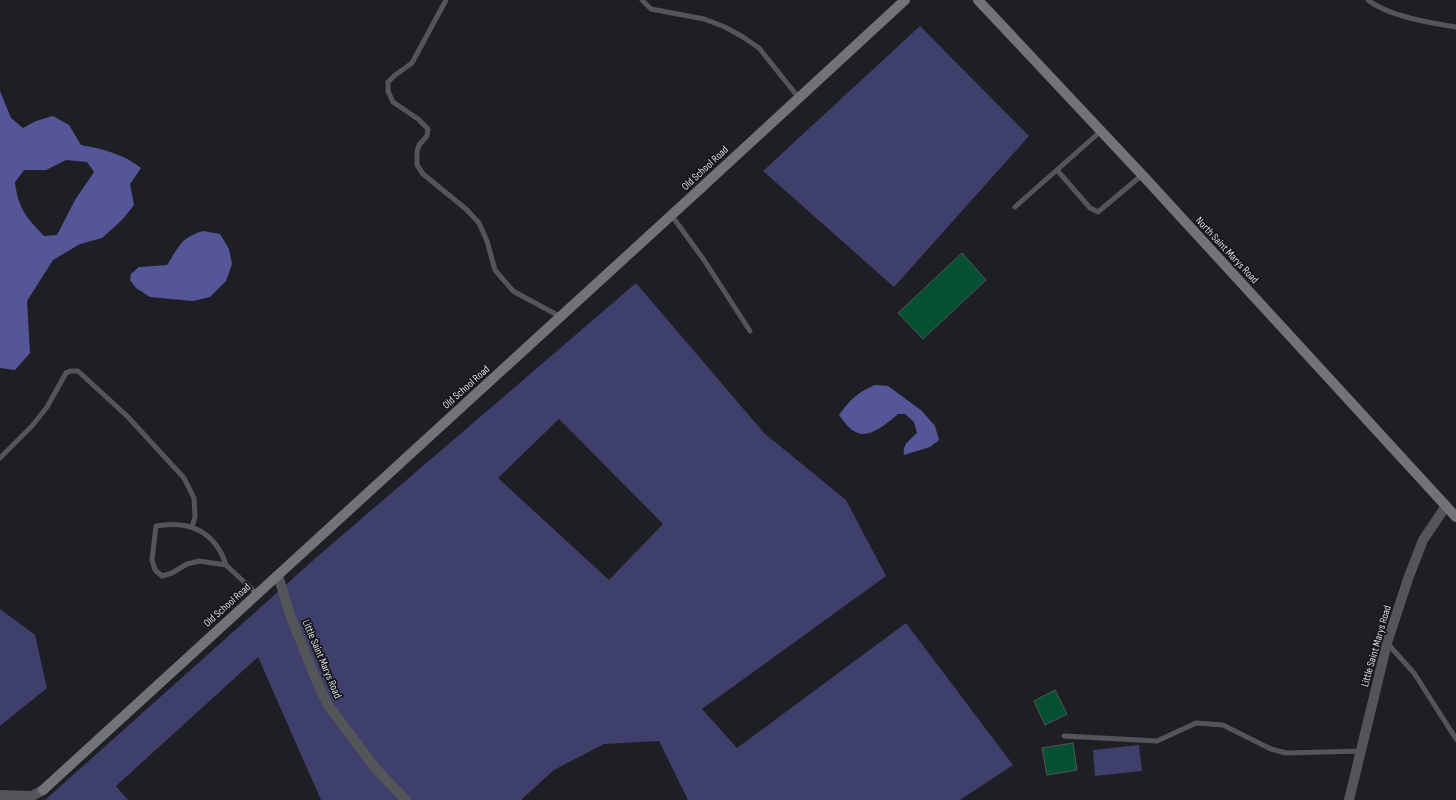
<svg xmlns="http://www.w3.org/2000/svg" width="1456" height="800" viewBox="0 0 1456 800" font-family="'Sofia Sans Condensed',sans-serif">
	<style>
		.green { fill: #3e3f6b; fill-rule: evenodd }
		.water { fill: #555697; fill-rule: evenodd }
		.building { fill: #054f33; stroke: #515854 }
		.lines { fill: none; stroke-linecap: round; stroke-linejoin: round }
		.lane { stroke: #545558; stroke-width: 5 }
		.street { stroke: #545558; stroke-width: 10 }
		.secondary { stroke: #727378; stroke-width: 10 }
		.labels { text-anchor: middle; dominant-baseline: central; stroke-width: 3.5; stroke-linejoin: round; paint-order: stroke }
		.street-label { font-size: 11px; fill: #d9dade; stroke: #15151b }
	</style>
	<rect width="100%" height="100%" fill="#1e1f25"/>
	<g class="green">
		<polygon points="920,26 1029,136 894,287 763,171"/>
		<path d="M636,283l128,150 82,67 40,76 -184,133 35,39 169,-125 107,142 -53,35h-272l-29,-59 -55,3 -50,26 -33,30h-200l-63,-143 -142,129 12,14h-83l273,-244zM559,419l104,105 -54,56 -111,-102z"/>
		<polygon points="0,609 35,635 47,688 0,726"/>
		<polygon points="1139,745 1142,771 1095,776 1093,750"/>
	</g>
	<g class="water">
		<path d="M0,91l11,27 12,10 13,-7 17,-5 16,9 12,20c21,4 43,9 60,23l-11,16 4,21 -12,15 -20,18 -22,6 -27,16 -26,41 3,52 -15,17 -15,-2zM66,160l21,2 7,10 -19,28 -18,35 -13,1c-18,-19 -26,-28 -29,-54l9,-12h22z"/>
		<path d="M203,231l17,3 9,15 3,15 -6,17 -16,16 -17,4 -43,-4 -14,-9 -6,-8 1,-6 8,-7 28,-2c12,-18 13,-27 36,-34z"/>
		<path d="M875,385l13,1 34,25 13,15 4,14 -9,7 -26,8c-2,-11 6,-15 13,-22l-3,-11 -9,-8h-7c-11,9 -30,27 -44,17 -6,-3 -11,-11 -15,-16 12,-16 18,-22 36,-30z"/>
	</g>
	<g class="building">
		<polygon points="962,253 986,280 923,339 898,313"/>
		<polygon points="1055,690 1067,714 1045,725 1034,701"/>
		<polygon points="1073,743 1077,770 1047,775 1042,748"/>
	</g>
	<g class="lines">
		<g class="lane">
			<polyline points="446,0 412,63 394,76 388,82 388,91 393,102 418,119 428,129 427,136 419,145 417,152 417,165 423,174 466,209 479,223 487,241 495,270 513,291 561,317"/>
			<polyline points="642,0 651,9 704,19 725,27 743,37 759,48 799,98"/>
			<path d="M1368,0c20,16 62,23 88,27"/>
			<polyline points="1057,170 1090,208 1098,212 1142,175"/>
			<polyline points="1015,207 1101,131"/>
			<polyline points="672,216 704,260 750,331"/>
			<polyline points="0,458 32,426 47,407 66,373 70,371 78,371 128,417 184,478 194,498 195,517 192,527"/>
			<path d="M226,565c-11,-34 -37,-45 -70,-39l-4,34 3,10 7,6 10,-3 15,-9 12,-3 27,4 31,29"/>
			<polyline points="1387,643 1414,673 1456,739"/>
			<polyline points="1064,736 1157,741 1196,723 1223,725 1271,749 1286,753 1361,751"/>
		</g>
		<g class="street">
			<polyline points="278,575 290,615 320,689 328,705 376,769 406,800"/>
			<polyline points="0,795 32,796 43,790"/>
			<polyline points="1349,800 1387,643 1408,579 1423,540 1446,506"/>
		</g>
		<g class="secondary">
			<polyline points="978,0 1146,179 1456,517"/>
			<polyline points="43,790 700,189 905,0"/>
		</g>
	</g>
	<g class="labels">
		<g class="street-label">
			<text transform="translate(705 168) rotate(-43)">Old School Road</text>
			<text transform="translate(1227 250) rotate(47)">North Saint Marys Road</text>
			<text transform="translate(466 387) rotate(-42)">Old School Road</text>
			<text transform="translate(227 605) rotate(-42)">Old School Road</text>
			<text transform="translate(1376 646) rotate(-74)">Little Saint Marys Road</text>
			<text transform="translate(322 659) rotate(67)">Little Saint Marys Road</text>
		</g>
	</g>
</svg>
